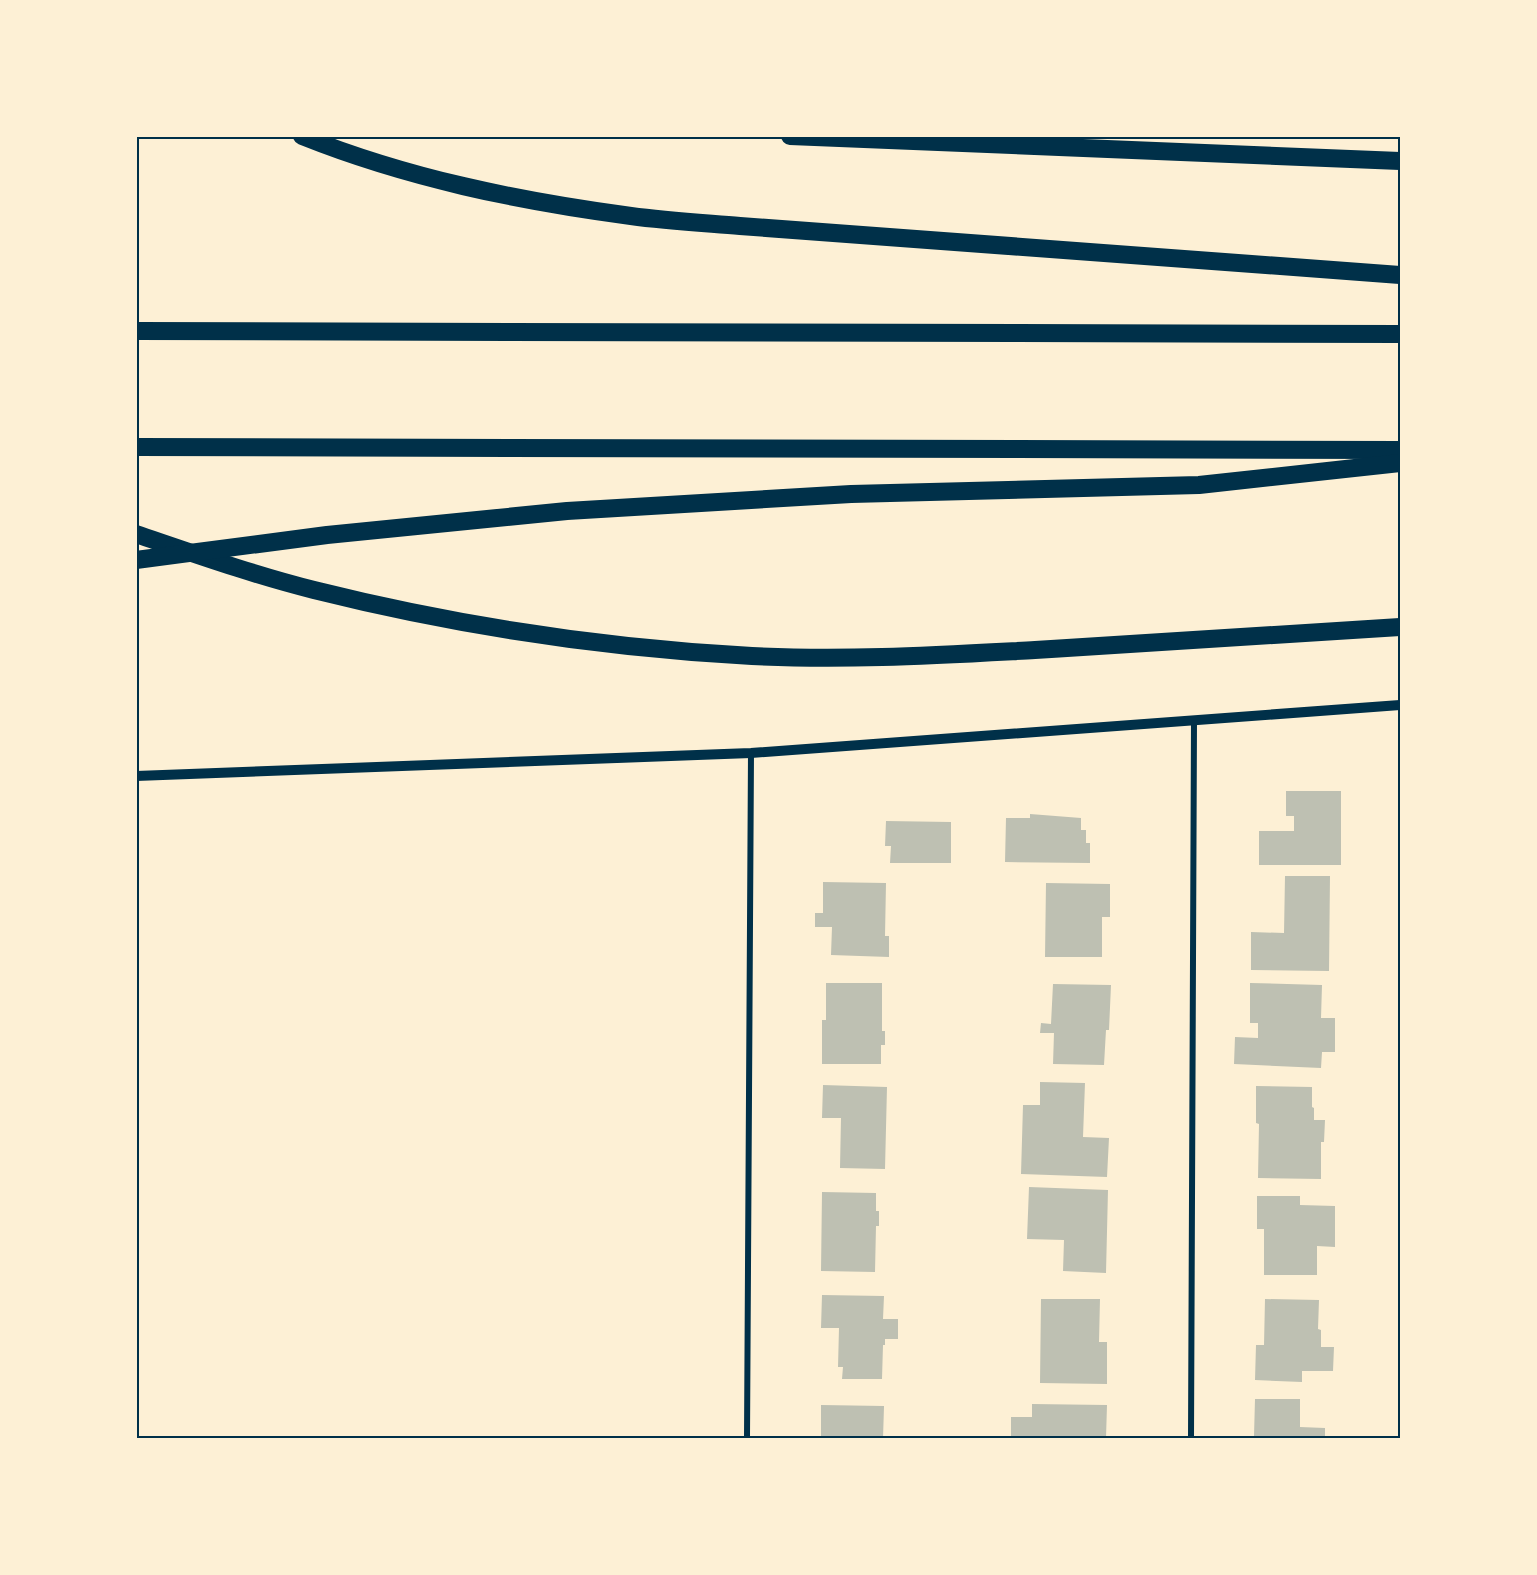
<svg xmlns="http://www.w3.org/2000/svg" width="1537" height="1575" viewBox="0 0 1537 1575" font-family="Raleway,sans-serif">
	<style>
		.building { fill: #bec0b2 }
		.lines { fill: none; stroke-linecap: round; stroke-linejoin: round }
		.minor { stroke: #003049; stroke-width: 6 }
		.tertiary { stroke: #003049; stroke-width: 10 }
		.motorway { stroke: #003049; stroke-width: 18 }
		.neatline { fill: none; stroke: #003049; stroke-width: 2 }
	</style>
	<rect width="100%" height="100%" fill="#fdf0d5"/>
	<g class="building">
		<polygon points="1286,791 1341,791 1341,865 1259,865 1259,831 1294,831 1294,816 1286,816"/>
		<polygon points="1030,814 1081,818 1081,830 1086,830 1086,843 1090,843 1090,863 1005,862 1006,818 1030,818"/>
		<polygon points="886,821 951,822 951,863 890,863 891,846 885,846"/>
		<polygon points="1285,876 1330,876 1329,971 1251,970 1251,932 1284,933"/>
		<polygon points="823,882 886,883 885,936 889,936 889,957 831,955 832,927 815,927 815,913 823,913"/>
		<polygon points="1046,883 1110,884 1110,917 1102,917 1102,957 1045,957"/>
		<polygon points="826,983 882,983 882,1031 885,1031 885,1045 881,1045 881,1064 822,1064 822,1020 826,1020"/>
		<polygon points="1250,983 1322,985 1321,1018 1335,1018 1335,1052 1322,1052 1321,1068 1234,1064 1235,1037 1258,1038 1258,1023 1250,1023"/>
		<polygon points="1053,984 1111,985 1109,1030 1106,1030 1104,1065 1053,1064 1054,1033 1040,1033 1041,1023 1051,1024"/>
		<polygon points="1040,1082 1085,1083 1083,1137 1109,1138 1107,1177 1021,1174 1023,1105 1040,1105"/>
		<polygon points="823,1085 887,1087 885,1169 840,1168 841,1118 822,1118"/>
		<polygon points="1256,1086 1312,1087 1312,1107 1314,1108 1314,1120 1325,1120 1324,1142 1321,1142 1321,1179 1258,1178 1259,1124 1256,1123"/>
		<polygon points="1029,1187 1108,1190 1106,1273 1063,1271 1064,1240 1027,1239"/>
		<polygon points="822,1192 876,1193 876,1211 879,1211 879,1226 876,1226 875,1272 821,1271"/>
		<polygon points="1257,1196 1300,1196 1300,1205 1335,1206 1335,1247 1317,1246 1317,1275 1264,1275 1264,1229 1257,1229"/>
		<polygon points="822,1295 884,1296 883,1319 898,1319 898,1339 885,1339 885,1345 883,1345 882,1379 842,1379 843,1367 838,1367 839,1328 821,1328"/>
		<polygon points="1041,1299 1100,1299 1099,1342 1107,1342 1107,1384 1040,1383"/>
		<polygon points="1265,1299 1319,1300 1318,1329 1321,1330 1321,1347 1334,1347 1333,1371 1302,1371 1302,1382 1255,1380 1256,1345 1264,1345"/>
		<polygon points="1255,1399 1300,1399 1300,1427 1325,1428 1325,1438 1262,1438 1262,1436 1254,1436"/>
		<polygon points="1032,1404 1107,1405 1106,1438 1011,1438 1011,1417 1032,1417"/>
		<polygon points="821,1405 884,1406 883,1438 821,1438"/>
	</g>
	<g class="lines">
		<g class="minor">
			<polyline points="747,1438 751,753"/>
			<polyline points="1191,1438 1194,720"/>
		</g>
		<polyline class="tertiary" points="136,776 751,753 1400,705"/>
		<g class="motorway">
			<path d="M302,136c105,42 216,65 329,80 36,5 73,7 109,10l660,49"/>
			<polyline points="790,136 1400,161"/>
			<polyline points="136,331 1400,334"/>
			<polyline points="136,447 1400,450"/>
			<path d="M136,534c59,20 118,41 178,56 144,36 291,58 438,66 94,5 189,-1 283,-6 122,-7 244,-15 365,-23"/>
			<polyline points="136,560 327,535 567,511 851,494 1199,485 1400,463"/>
		</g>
	</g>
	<rect width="1537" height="1575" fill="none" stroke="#fdf0d5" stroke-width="276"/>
	<rect x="138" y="138" width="1261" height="1299" class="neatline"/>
</svg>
